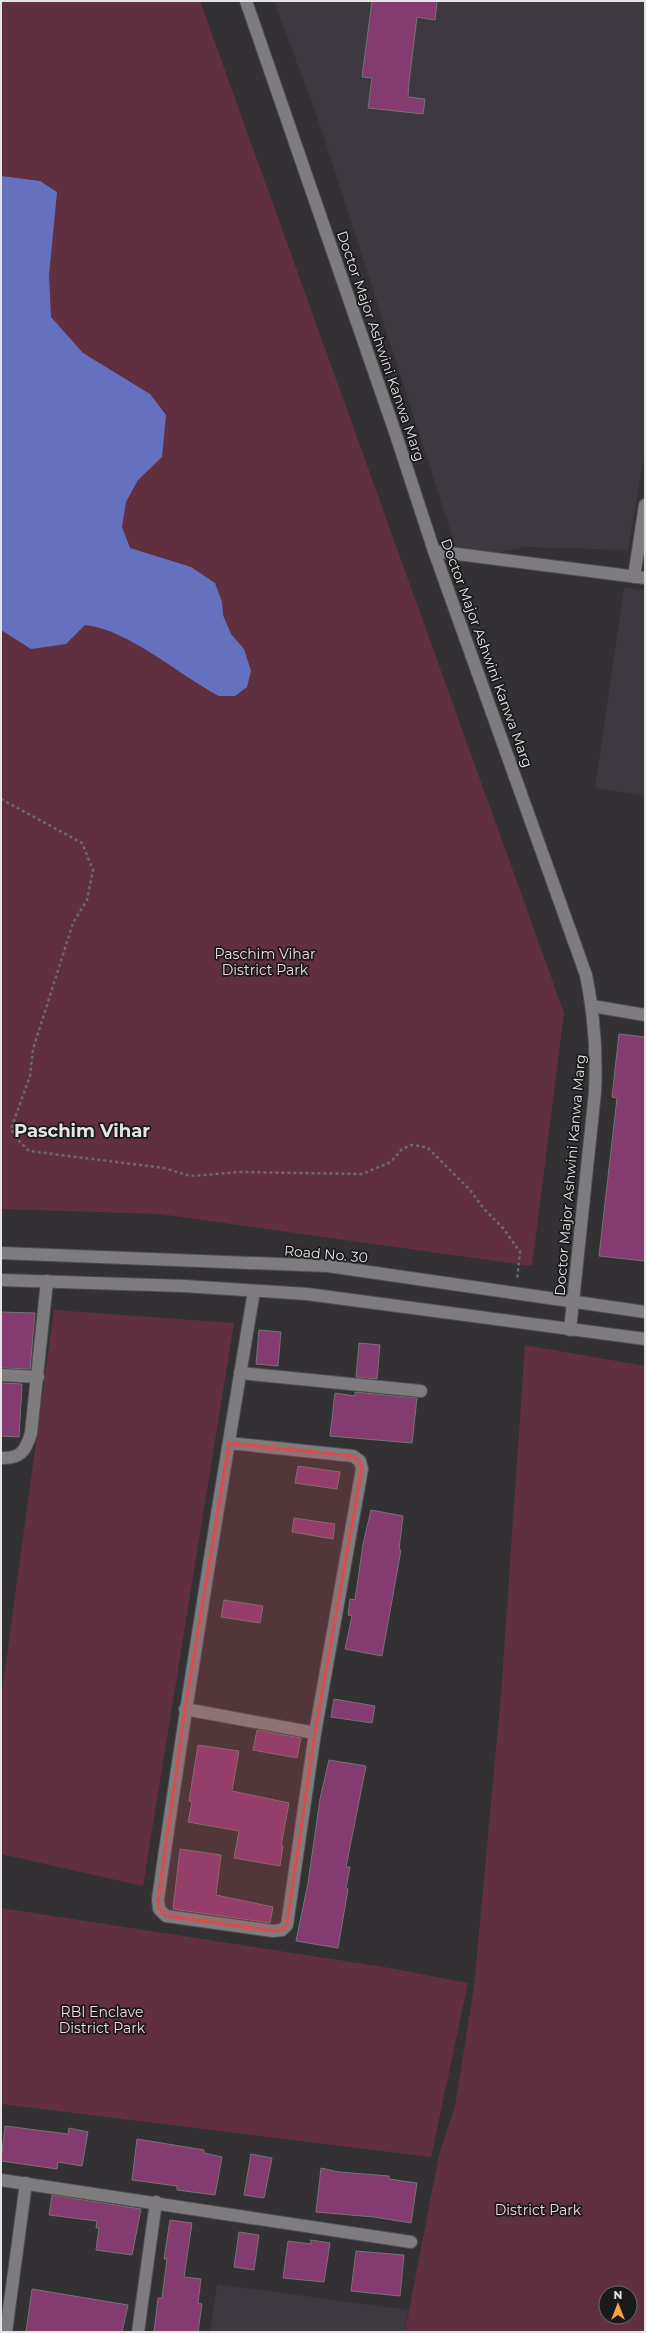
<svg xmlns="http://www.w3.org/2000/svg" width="646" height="2333" viewBox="0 0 646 2333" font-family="Montserrat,sans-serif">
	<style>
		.built { fill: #3e3840 }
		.green { fill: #613040; fill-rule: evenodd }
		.water { fill: #6571be }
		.building { fill: #843b70; stroke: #767275 }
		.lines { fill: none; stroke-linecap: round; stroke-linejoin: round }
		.minor-casing { stroke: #4f4e50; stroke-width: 14 }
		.path { stroke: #6b696c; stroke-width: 2.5; stroke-dasharray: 3 3; stroke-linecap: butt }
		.minor { stroke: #7e7c7f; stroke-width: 12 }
		.marked { fill: #d94d4e; fill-opacity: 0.2; stroke: #d94d4e; stroke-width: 3; stroke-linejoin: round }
		.labels { text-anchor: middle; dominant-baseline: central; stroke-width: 3.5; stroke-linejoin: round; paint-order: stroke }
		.street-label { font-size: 14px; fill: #e4e3e5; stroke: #1a191b }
		.park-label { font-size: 14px; fill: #f5dbe2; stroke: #1a191b }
		.district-label { font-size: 18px; font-weight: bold; fill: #e4e3e5; stroke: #1a191b }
	</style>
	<rect width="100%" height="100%" fill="#333134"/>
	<g class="built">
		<polygon points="274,1 645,1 645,451 628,550 524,547 460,561 319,122"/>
		<polygon points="624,588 645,590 645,796 595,788"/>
		<polygon points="217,2284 408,2310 405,2332 210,2332"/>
	</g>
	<g class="green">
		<polygon points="1,1 200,1 564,1013 532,1266 160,1214 1,1209"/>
		<polygon points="54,1310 234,1323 143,1886 1,1854 1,1699"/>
		<path d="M525,1345l120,21v966h-240l34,-177 16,-49 19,-119 27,-292zM606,2293h24v24h-24z"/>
		<polygon points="1,1908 390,1968 468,1983 431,2157 1,2104"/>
	</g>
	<path class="water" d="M1,176l39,5 17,11 -8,83 2,42 32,36 67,41 16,21 -4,42 -24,23 -12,22 -4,25 8,21 61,19 24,16 7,19 1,13 8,19 13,15 7,22 -4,16 -12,9h-16c-39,-20 -91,-67 -134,-71l-19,19 -35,5 -30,-19z"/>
	<g class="building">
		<polygon points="372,1 437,1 435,20 417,17 409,82 408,97 425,99 423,114 368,108 372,78 362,77"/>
		<polygon points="619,1034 645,1037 645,1261 599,1256 617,1098 612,1097"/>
		<polygon points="1,1312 35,1313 30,1369 1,1368"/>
		<polygon points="259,1330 281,1332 278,1366 256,1364"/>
		<polygon points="359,1343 380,1345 377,1379 356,1377"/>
		<polygon points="1,1383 22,1384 19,1437 1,1436"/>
		<polygon points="355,1392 417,1398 412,1443 330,1436 335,1393 355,1396"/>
		<polygon points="298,1466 340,1472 337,1489 295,1483"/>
		<polygon points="371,1510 403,1516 399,1550 401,1550 382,1656 345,1649 352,1616 348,1615 350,1599 355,1600 363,1544"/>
		<polygon points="294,1518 335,1524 333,1539 292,1532"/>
		<polygon points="224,1600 263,1606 260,1623 221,1617"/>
		<polygon points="334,1699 375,1706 372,1723 331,1717"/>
		<polygon points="257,1730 301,1738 297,1758 253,1750"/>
		<polygon points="198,1745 239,1751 232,1791 289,1803 281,1846 283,1846 280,1866 234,1858 239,1831 188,1822 192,1802 189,1801"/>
		<polygon points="329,1760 366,1766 346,1867 350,1867 346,1888 348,1889 338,1948 296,1941 308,1883 320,1799"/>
		<polygon points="180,1849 221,1855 216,1895 273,1907 270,1923 173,1909"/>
		<polygon points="5,2126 68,2134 69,2128 88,2132 82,2166 58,2162 57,2169 1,2161"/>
		<polygon points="137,2139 204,2150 204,2153 222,2157 215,2195 177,2190 177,2186 132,2180"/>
		<polygon points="251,2154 272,2158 264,2198 244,2195"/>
		<polygon points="321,2168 339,2172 389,2176 389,2179 417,2183 411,2223 374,2217 316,2212"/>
		<polygon points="52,2195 141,2209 132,2255 96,2250 99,2228 96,2228 97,2221 49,2215"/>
		<polygon points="170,2220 192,2223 184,2277 201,2279 198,2303 202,2304 198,2332 154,2332 158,2298 162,2298 167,2259 164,2259"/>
		<polygon points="239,2232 259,2235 254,2270 234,2267"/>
		<polygon points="311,2240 330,2243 324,2282 283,2278 288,2241 311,2244"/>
		<polygon points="356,2251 404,2255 400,2296 351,2291"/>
		<polygon points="32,2289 128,2305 122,2332 26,2332"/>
	</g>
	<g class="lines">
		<g class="minor-casing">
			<g id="minor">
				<path d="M246,1l150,434 38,116 152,424c8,39 11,77 9,117l-25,238"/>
				<polyline points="434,551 645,578"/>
				<polyline points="634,577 645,505"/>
				<polyline points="592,1006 645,1015"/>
				<polyline points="1,1253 328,1266 645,1312"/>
				<polyline points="1,1280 184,1286 307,1294 645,1339"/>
				<polyline points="240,1373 421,1391"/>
				<polyline points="1,1375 38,1377"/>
				<path d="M229,1443l124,13 7,5 2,8 -47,264 -28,192 -5,5 -9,1 -107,-15 -7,-7 -1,-10c29,-203 62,-406 96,-608"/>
				<path d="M1,1458c20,1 25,-8 30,-25l16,-152"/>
				<polyline points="185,1709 315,1733"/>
				<polyline points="1,2180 411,2242"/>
				<polyline points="6,2332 26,2183"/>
				<polyline points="138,2332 156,2202"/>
			</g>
		</g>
		<polyline class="path" points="1,799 82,843 93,870 87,900 73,923 33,1049 30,1076 11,1129 17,1139 29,1151 164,1168 190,1176 239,1172 362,1174 391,1162 402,1149 411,1145 420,1146 428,1148 470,1190 484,1209 503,1228 520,1252 517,1280"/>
		<use href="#minor" class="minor"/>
	</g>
	<path class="marked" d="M229,1443l124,13 7,5 2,8 -47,264 -28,192 -5,5 -9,1 -107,-15 -7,-7 -1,-10 27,-190z"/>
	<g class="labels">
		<g class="street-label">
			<text transform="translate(381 346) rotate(71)">Doctor Major Ashwini Kanwa Marg</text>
			<text transform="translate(487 653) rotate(70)">Doctor Major Ashwini Kanwa Marg</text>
			<text transform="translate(570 1175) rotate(-85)">Doctor Major Ashwini Kanwa Marg</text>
			<text transform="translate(326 1254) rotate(5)">Road No. 30</text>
		</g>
		<g class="park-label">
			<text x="265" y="954">Paschim Vihar<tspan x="265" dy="16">District Park</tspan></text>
			<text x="102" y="2012">RBI Enclave<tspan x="102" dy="16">District Park</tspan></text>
			<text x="538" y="2210">District Park</text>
		</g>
		<g class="district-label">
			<text x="82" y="1131">Paschim Vihar</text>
		</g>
	</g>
	<rect width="646" height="2333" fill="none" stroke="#e4e3e5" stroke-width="4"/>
	<g transform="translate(618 2305)"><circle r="19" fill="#1a191b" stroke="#6b6a6c"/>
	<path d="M0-3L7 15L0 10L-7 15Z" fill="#f7a149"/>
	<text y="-6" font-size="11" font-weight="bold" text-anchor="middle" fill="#e4e3e5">N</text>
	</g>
</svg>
